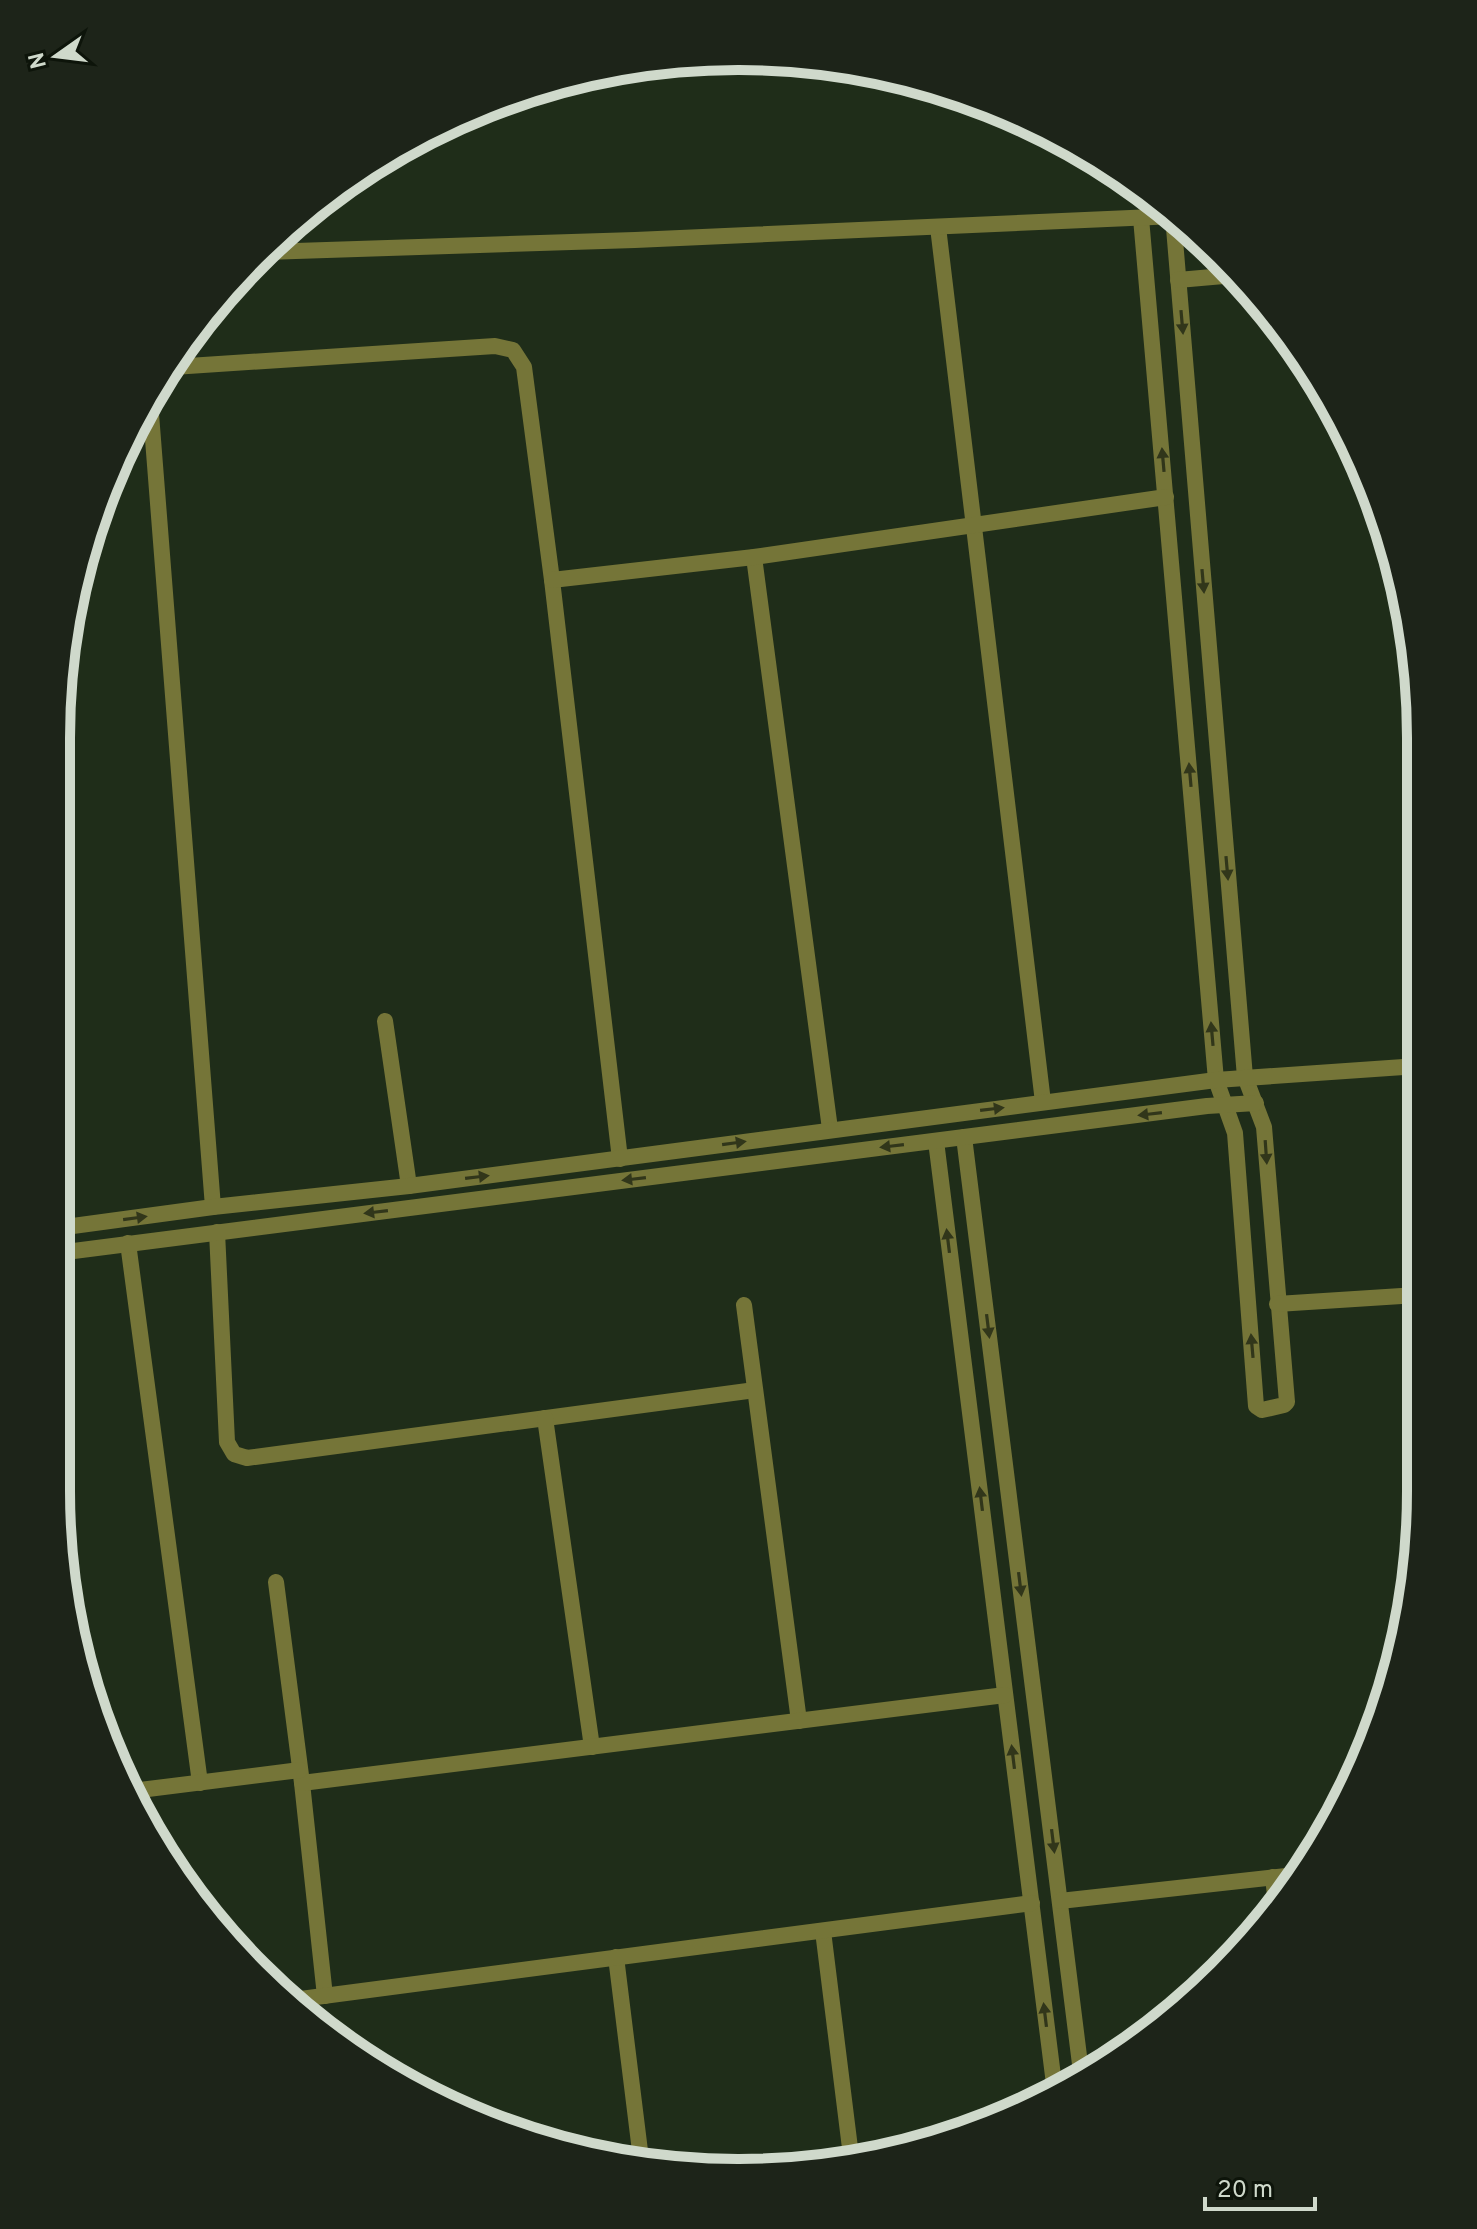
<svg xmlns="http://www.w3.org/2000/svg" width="1477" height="2229" viewBox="0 0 1477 2229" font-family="Overpass,sans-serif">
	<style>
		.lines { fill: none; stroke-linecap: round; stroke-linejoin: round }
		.street { stroke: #757538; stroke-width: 16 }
		.oneway { fill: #31361a }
		.rim { fill: none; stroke: #cfd9cb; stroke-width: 10 }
	</style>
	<rect width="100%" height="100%" fill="#1f2d19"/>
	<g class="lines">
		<g class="street">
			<polyline points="1141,218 1216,1080 1235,1133 1256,1406 1262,1410 1284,1405 1287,1402 1264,1127 1245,1077 1173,216"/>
			<polyline points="938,227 1043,1102"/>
			<polyline points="265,252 635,240 1176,216"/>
			<polyline points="1178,280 1235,275"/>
			<polyline points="173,367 495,346 513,350 524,367 552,580 620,1159"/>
			<polyline points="150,401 213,1207"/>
			<polyline points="754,557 830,1129"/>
			<polyline points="552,580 754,557 1166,497"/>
			<polyline points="385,1021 409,1186"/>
			<polyline points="964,1137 1082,2080"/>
			<polyline points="936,1141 1055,2092"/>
			<polyline points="58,1228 213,1207 409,1186 1216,1080 1418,1066"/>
			<polyline points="217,1232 227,1442 234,1454 247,1458 755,1390"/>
			<polyline points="128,1243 200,1783"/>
			<polyline points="58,1253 1207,1106 1256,1103"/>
			<polyline points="1277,1304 1417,1295"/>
			<polyline points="744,1305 799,1721"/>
			<polyline points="545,1418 592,1747"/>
			<polyline points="276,1582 302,1783 325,1996"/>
			<polyline points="302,1783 1005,1695"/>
			<polyline points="132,1791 300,1770"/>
			<polyline points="1273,1877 1276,1904"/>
			<polyline points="1060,1901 1295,1875"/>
			<polyline points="823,1931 851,2156"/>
			<polyline points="616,1957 641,2159"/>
			<polyline points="293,2000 1032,1903"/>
		</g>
	</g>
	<defs><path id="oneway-solid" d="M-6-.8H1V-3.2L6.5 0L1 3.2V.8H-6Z" transform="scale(2)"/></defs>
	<g class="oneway">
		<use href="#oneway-solid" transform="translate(1182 322) rotate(85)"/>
		<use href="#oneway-solid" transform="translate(1163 460) rotate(-95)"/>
		<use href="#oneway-solid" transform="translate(1203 581) rotate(85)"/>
		<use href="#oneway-solid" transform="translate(1190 775) rotate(-95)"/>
		<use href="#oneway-solid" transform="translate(1227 868) rotate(85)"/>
		<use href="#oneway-solid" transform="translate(1212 1034) rotate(-95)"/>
		<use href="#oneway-solid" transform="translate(992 1109) rotate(-7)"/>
		<use href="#oneway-solid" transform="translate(1150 1114) rotate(173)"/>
		<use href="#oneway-solid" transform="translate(734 1143) rotate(-8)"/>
		<use href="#oneway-solid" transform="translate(892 1146) rotate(173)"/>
		<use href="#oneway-solid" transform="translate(1266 1152) rotate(86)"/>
		<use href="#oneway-solid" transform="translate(477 1177) rotate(-7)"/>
		<use href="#oneway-solid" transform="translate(634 1179) rotate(173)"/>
		<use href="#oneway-solid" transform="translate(376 1212) rotate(173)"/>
		<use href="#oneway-solid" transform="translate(135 1218) rotate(-8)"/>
		<use href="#oneway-solid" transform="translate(948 1241) rotate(-97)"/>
		<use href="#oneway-solid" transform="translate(988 1326) rotate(83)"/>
		<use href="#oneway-solid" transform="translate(1252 1346) rotate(-95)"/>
		<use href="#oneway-solid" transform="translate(981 1499) rotate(-97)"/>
		<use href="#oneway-solid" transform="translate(1020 1584) rotate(83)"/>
		<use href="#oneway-solid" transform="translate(1013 1757) rotate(-97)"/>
		<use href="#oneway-solid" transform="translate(1053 1841) rotate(83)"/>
		<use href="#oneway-solid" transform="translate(1045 2015) rotate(-97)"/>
	</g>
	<path d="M0 0H1477V2229H0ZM738 70H739A668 668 0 0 1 1407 738V1491A668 668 0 0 1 739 2159H738A668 668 0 0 1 70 1491V738A668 668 0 0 1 738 70Z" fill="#1d2419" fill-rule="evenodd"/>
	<path class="rim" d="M738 70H739A668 668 0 0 1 1407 738V1491A668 668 0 0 1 739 2159H738A668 668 0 0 1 70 1491V738A668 668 0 0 1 738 70Z"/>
	<g transform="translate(56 56) rotate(256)" stroke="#0d140a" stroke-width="6" paint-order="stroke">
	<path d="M0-6L14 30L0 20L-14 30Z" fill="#cfd9cb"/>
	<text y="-12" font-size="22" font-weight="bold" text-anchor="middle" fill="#cfd9cb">N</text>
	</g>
	<path d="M1205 2197v12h110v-12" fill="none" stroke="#cfd9cb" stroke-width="4"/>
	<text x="1217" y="2197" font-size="24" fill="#cfd9cb" stroke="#0d140a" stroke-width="6" paint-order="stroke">20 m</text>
</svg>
